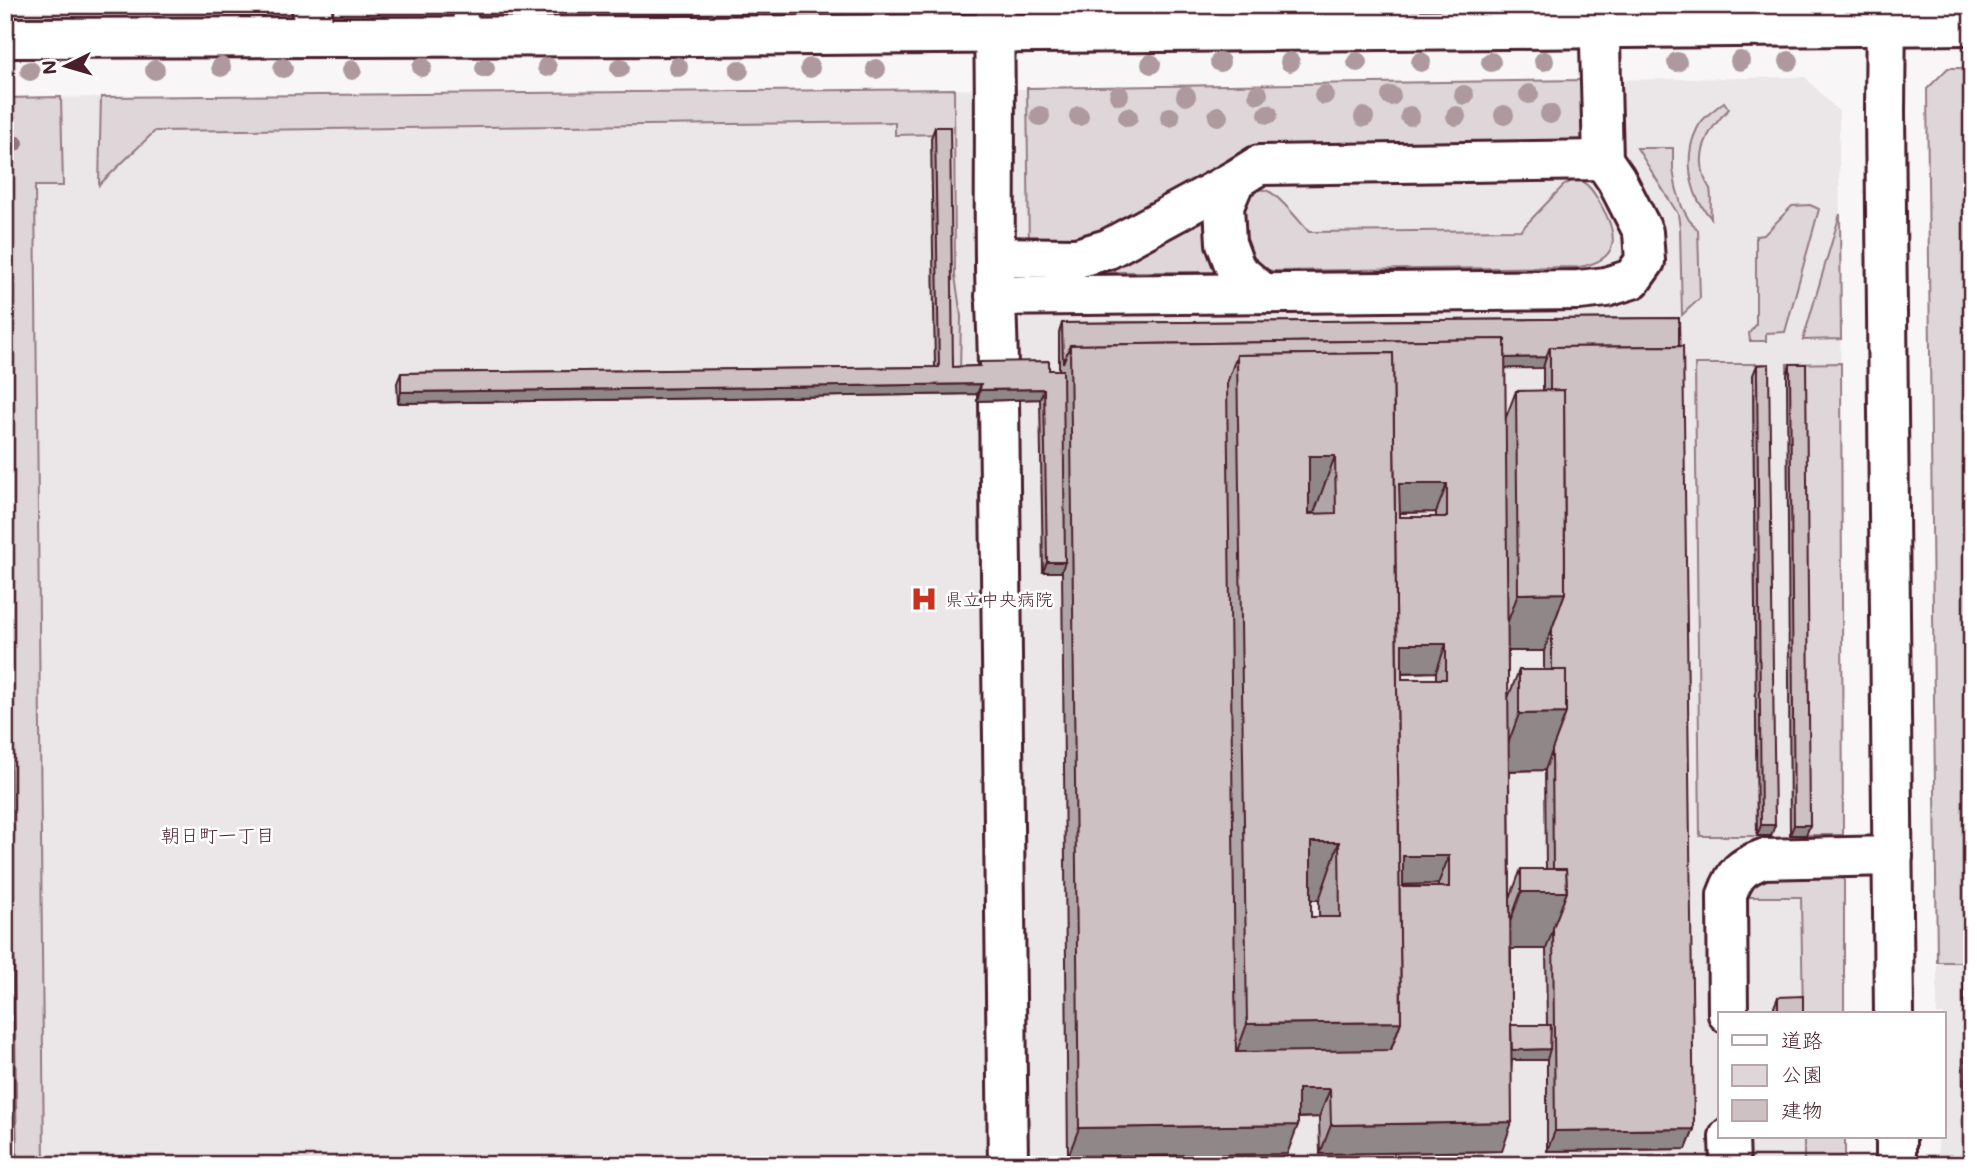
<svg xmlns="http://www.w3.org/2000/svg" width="1977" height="1170" viewBox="0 0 1977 1170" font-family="Mali,'Klee One',sans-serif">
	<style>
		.built { fill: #ebe6e8 }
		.green { fill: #ded6d9; stroke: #947a82; stroke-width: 2 }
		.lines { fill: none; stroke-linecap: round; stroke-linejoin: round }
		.stream { stroke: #8f747b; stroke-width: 14 }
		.service-casing { stroke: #4a1f2b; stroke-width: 28 }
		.minor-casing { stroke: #4a1f2b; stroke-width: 44 }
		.tertiary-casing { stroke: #4a1f2b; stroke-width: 44 }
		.service { stroke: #fff; stroke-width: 23 }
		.minor { stroke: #fff; stroke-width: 38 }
		.tertiary { stroke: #fff; stroke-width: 38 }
		.tree { fill: #ad999e }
		.wall { fill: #b0a6a9; stroke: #4a1f2b; stroke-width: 2; fill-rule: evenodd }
		.shaded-wall { fill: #908789; stroke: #4a1f2b; stroke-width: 2 }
		.building { fill: #cdc1c4; stroke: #4a1f2b; stroke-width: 2; fill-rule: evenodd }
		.labels { text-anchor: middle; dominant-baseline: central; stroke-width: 5; stroke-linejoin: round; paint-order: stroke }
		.poi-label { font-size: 18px; fill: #4a1f2b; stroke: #fff; text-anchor: start }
		.neighbourhood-label { font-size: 19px; fill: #4a1f2b; stroke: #fff }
	</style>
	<rect width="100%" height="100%" fill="#f8f6f7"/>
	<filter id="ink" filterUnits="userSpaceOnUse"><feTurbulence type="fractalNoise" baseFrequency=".0143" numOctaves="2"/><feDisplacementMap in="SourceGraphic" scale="14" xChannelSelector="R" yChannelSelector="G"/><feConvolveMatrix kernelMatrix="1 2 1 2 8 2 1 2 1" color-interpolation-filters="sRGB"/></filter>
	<g filter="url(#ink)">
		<g class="built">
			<polygon points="1805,77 1839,112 1844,1014 1720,1014 1720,1137 1845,1137 1845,1165 5,1165 5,98 1018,89"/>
			<polygon points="1937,962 1972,962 1972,1165 1938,1165 1938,1137 1944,1137 1944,1014 1937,1014"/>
		</g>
		<g class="green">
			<polygon points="1948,68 1972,68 1972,962 1937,962 1927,89"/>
			<polygon points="1581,80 1582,145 1266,149 1102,239 1029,249 1027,88"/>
			<polygon points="954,89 955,276 961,316 960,373 946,374 942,134 895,135 895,122 155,131 99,185 101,97"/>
			<polygon points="61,97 63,186 35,186 44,1165 5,1165 5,98"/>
			<path d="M1724,102l5,7c-20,19 -34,42 -24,70 1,4 4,7 5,10 2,9 0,20 1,29 -5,-6 -10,-12 -13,-18 -10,-22 -12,-49 -1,-71 5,-11 18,-20 27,-27z"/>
			<polygon points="1637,148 1673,148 1673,169 1676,187 1682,207 1689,220 1698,230 1700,298 1682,315 1680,228 1678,214"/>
			<path d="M1580,180c11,6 15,15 21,25 18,31 19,55 -22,62l-306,4c-4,-1 -12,-2 -16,-5 -5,-4 -14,-17 -15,-23 -3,-16 0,-65 28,-51 10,5 30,30 39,40l212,-2 42,-44 9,-5z"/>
			<polygon points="1810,205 1819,209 1785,332 1766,333 1766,341 1750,341 1749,333 1756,325 1756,236 1764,235 1792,206"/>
			<polygon points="1214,206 1225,272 1102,272"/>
			<polygon points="1840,214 1841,339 1803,340"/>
			<polygon points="1841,363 1843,835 1806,835 1803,375 1787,375 1787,364"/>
			<polygon points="1695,364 1764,364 1765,375 1753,376 1757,836 1700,836"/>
			<polygon points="1844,878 1844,1014 1803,1014 1801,897 1747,897 1756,883 1768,879"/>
			<rect x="1804" y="1137" width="41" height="28"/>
		</g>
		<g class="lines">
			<g class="stream">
				<polyline points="5,152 17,143"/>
				<polyline points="5,743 11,1165"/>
			</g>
			<g class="service-casing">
				<polyline id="service" points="464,36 466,5"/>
			</g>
			<g class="minor-casing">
				<g id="minor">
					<polyline points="312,5 313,37"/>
					<path d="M997,5l-3,28c2,75 0,151 1,226 0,38 3,76 3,114"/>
					<polyline points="995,257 1077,258 1108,249 1235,180"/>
					<polyline points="1263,293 1236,270 1226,243 1224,206 1235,180 1259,165 1603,160"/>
					<polyline points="995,296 1579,290 1606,287 1632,279 1645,261 1643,232 1616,179 1603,160 1599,5"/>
					<polyline points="999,400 1008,1165"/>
					<path d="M1728,1014l-1,-119c8,-22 14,-28 36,-36l130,-3"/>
					<polyline points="1729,1137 1730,1165"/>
				</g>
			</g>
			<g class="tertiary-casing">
				<g id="tertiary">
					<polyline points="1886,5 1885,111 1894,1014"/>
					<polyline points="5,38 694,36 1972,25"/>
					<polyline points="1896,1137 1896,1165"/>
				</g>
			</g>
			<use href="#service" class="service"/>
			<use href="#minor" class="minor"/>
			<use href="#tertiary" class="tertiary"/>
		</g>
		<g class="tree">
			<circle cx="1544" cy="61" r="10"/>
			<circle cx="1740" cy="61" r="10"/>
			<circle cx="1789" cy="61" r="10"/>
			<circle cx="1220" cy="62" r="10"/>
			<circle cx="1290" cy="62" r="10"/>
			<circle cx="1357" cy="62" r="10"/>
			<circle cx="1421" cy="62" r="10"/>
			<circle cx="1491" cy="62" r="10"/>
			<circle cx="1677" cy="62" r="10"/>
			<circle cx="1151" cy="64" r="10"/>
			<circle cx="221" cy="67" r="10"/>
			<circle cx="422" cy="67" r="10"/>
			<circle cx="547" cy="67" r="10"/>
			<circle cx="678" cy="67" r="10"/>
			<circle cx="283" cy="68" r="10"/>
			<circle cx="485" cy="68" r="10"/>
			<circle cx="620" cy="68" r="10"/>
			<circle cx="810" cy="68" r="10"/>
			<circle cx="876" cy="69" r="10"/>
			<circle cx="155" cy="70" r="10"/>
			<circle cx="352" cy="70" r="10"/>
			<circle cx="739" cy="70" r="10"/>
			<circle cx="30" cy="71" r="10"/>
			<circle cx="1258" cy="94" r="10"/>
			<circle cx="1529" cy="94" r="10"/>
			<circle cx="1119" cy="95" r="10"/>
			<circle cx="1324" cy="95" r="10"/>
			<circle cx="1464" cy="95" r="10"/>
			<circle cx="1186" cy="96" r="10"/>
			<circle cx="1391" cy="96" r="10"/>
			<circle cx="1268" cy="114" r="10"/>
			<circle cx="1550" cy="114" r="10"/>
			<circle cx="1504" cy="115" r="10"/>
			<circle cx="1040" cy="116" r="10"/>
			<circle cx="1079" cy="116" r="10"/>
			<circle cx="1218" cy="116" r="10"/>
			<circle cx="1410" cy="116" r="10"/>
			<circle cx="1456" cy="116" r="10"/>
			<circle cx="1128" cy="117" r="10"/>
			<circle cx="1170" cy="117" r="10"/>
			<circle cx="1364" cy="117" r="10"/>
		</g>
		<g class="wall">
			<path d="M935,127l18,240 26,-1 1,-4 69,8h10v-37l3,-10 617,-5 15,811 -8,20 -139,2v-92l-35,1 -10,91 -182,3 -1,-37 -21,1 -11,36 -219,3 -6,-586 -1,1h-18l-3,-173 -63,2v-7l-579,9 -1,-20 4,-10 534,-6 -4,-229zM1505,368h38v23h-27l-11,29zM1436,512v5h-36v-4zM1544,650v20h-25l-11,28v-47h36zM1436,672v7h-34v-6zM1545,770l1,99h-25l-11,29 -1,-127zM1438,884v3h-35v-2zM1311,900h8v17h-8zM1546,948l1,77h-36v-76z"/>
			<polygon points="1790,364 1810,825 1806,835 1790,835 1787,375"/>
			<polygon points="1757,365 1771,836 1757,836 1753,375"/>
			<polygon points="1972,954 1972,1110 1965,1110 1964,974"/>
			<polygon points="1778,997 1803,1014 1774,1014 1774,1007"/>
		</g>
		<g class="shaded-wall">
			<polygon points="1546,357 1543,368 1238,371 1237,361"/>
			<polygon points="981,384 977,394 398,403 401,392"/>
			<polygon points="1044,389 1040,399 977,401 980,390"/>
			<polygon points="1309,456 1335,456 1314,513 1288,513"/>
			<polygon points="1399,484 1447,484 1436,512 1389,513"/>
			<polygon points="1047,562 1065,562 1061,572 1043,572"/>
			<polygon points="1565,593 1544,651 1497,651 1518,594"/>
			<polygon points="1402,644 1446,644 1436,672 1391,673"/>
			<polygon points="1566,713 1545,770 1498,771 1519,714"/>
			<polygon points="1761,825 1775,825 1771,836 1757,836"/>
			<polygon points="1794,825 1810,825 1806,835 1790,835"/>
			<polygon points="1311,842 1339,842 1319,900 1290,900"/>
			<polygon points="1403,856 1449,856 1438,884 1393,885"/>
			<polygon points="1521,892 1567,892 1546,949 1500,949"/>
			<polygon points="1401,1022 1380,1079 1226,1081 1247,1024"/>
			<polygon points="1550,1049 1547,1060 1501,1060 1504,1050"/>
			<polygon points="1298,1089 1330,1089 1319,1117 1287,1118"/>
			<polygon points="1972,1092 1972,1110 1965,1110"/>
			<polygon points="1512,1122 1502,1151 1320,1154 1331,1125"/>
			<polygon points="1298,1125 1287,1154 1068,1157 1079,1128"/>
			<polygon points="1694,1129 1686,1149 1547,1151 1555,1131"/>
		</g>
		<g class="building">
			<polygon points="935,127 950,127 953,367 980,366 980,362 1049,361 1049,370 1063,370 1065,562 1047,562 1044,389 980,390 981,384 401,392 401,373 939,367"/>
			<polygon points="1679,318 1679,346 1550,347 1546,357 1505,358 1505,339 1070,345 1063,363 1062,323"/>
			<path d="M1505,339l7,783 -181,3 -1,-36h-32v36l-219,3 -9,-783zM1393,353l8,669 -10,28 -155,2 -9,-669 10,-28zM1399,484h48v33h-47zM1402,644h44v35h-44zM1403,856h46v31h-46z"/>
			<polygon points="1683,346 1694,1129 1555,1131 1553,928 1567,892 1566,869 1553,869 1552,750 1566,713 1566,670 1552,670 1552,629 1565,593 1564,390 1550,391 1550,347"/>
			<path d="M1393,353l8,669 -154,2 -10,-669zM1309,456h26l1,57 -27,1zM1311,842h28l1,75h-29z"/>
			<polygon points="1769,364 1775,825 1761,825 1757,365"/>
			<polygon points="1790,364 1806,364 1810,825 1794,825"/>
			<polygon points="1564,390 1565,593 1518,594 1516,391"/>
			<polygon points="1519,670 1566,670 1566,713 1519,714"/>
			<polygon points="1521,869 1566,869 1567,892 1521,892"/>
			<polygon points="1803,996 1803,1014 1778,1014 1778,997"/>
			<polygon points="1511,1025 1551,1025 1550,1049 1512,1050"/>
			<polygon points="1389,1159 1389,1165 1311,1165 1311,1161"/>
		</g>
	</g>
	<defs>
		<g id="hospital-bare" transform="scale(2.1)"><path d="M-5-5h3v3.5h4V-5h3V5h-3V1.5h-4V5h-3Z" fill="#c8321e" stroke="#fff" stroke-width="2.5" paint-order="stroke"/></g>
	</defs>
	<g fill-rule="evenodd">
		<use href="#hospital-bare" x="924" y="599"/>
	</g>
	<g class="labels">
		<g class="poi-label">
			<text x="945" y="599">県立中央病院</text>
		</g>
		<g class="neighbourhood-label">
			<text x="218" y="834">朝日町一丁目</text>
		</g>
	</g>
	<rect width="1977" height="1170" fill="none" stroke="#fff" stroke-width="28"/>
	<rect x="14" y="14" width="1949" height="1142" fill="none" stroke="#4a1f2b" stroke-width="2.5" filter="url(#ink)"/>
	<rect x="1718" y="1012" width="228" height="126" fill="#ffffff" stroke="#b7a5aa" stroke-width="2"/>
	<rect x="1732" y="1035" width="35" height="10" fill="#ffffff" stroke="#b7a5aa" stroke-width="2"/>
	<text x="1781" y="1048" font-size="21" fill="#4a1f2b">道路</text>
	<rect x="1732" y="1065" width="35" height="21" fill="#ded6d9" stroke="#b7a5aa" stroke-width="2"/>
	<text x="1781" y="1082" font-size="21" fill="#4a1f2b">公園</text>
	<rect x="1732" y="1100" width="35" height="21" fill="#cdc1c4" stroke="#b7a5aa" stroke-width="2"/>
	<text x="1781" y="1118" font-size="21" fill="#4a1f2b">建物</text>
	<g transform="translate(66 66) rotate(265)" stroke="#ffffff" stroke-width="5" paint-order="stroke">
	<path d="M0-5L12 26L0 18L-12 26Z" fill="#4a1f2b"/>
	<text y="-10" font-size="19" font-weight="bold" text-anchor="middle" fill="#4a1f2b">N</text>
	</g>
</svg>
